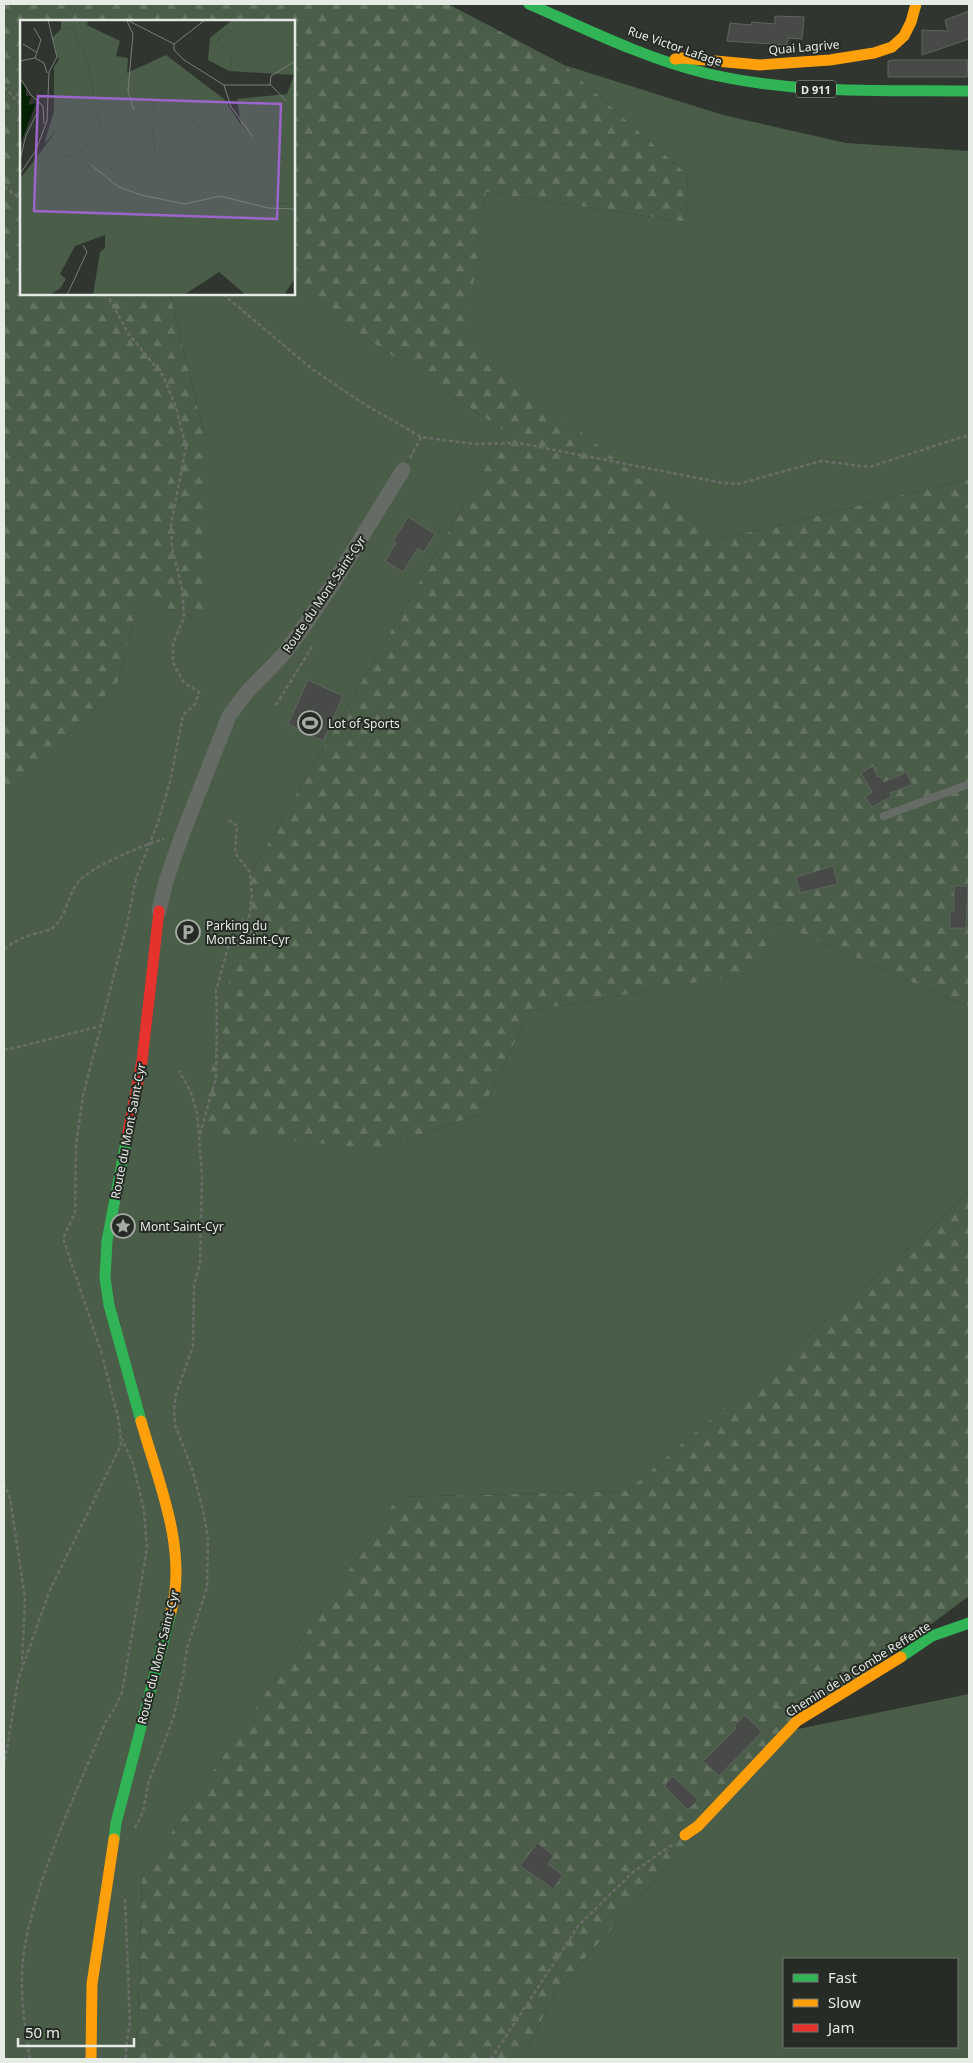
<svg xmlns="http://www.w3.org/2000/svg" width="973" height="2063" viewBox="0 0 973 2063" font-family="'Noto Sans',sans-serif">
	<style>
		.grass { fill: #4a5d48; fill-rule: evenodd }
		.forest { fill: url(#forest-firs) }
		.building { fill: #474a46; stroke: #606360 }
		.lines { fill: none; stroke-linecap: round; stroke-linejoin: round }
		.path { stroke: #696d68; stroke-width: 2.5; stroke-dasharray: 4 2.5; stroke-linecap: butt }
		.lane { stroke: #666b66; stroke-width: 8 }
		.street { stroke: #666b66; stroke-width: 15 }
		.fast { stroke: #30b455; stroke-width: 11 }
		.slow { stroke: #ff9f0a; stroke-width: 11 }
		.jam { stroke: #e5322d; stroke-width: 11 }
		.labels { text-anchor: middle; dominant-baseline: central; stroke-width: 4; stroke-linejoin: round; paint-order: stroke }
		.shield { fill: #262c25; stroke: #adb2ac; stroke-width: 1 }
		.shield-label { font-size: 11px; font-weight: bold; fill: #e7ebe6 }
		.street-label { font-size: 12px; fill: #e7ebe6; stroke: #262c25 }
		.poi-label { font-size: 12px; fill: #e7ebe6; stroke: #262c25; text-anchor: start }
		.inset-road { fill: none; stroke: #7a7e79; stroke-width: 1 }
		.view { fill: #9b65cb; fill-opacity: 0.15; stroke: #9b65cb; stroke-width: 2.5 }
		.inset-edge { fill: none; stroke: #e7ebe6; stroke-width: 2.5 }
	</style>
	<defs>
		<pattern id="forest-firs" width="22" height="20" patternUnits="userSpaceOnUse" patternTransform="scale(1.25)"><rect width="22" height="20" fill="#4a5d48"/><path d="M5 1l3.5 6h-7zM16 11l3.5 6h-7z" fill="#647462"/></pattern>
	</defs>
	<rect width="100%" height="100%" fill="#313530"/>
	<g class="grass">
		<polygon points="564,65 723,115 846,143 969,151 969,479 716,540 465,340 486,192 686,222 688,175"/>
		<polygon points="294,290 506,432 251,873 381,1149 480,1114 530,1011 755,972 777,923 969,1007 969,1190 927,1233 627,1491 398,1497 142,1876 137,2059 4,2059 4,803 118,682 139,599 207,622 207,446 170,294 294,294"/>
		<path d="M969,1694v365h-447l34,-68 232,-260zM784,1959h173v88h-173z"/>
	</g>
	<g class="forest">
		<polygon points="4,4 448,4 564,65 688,175 686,222 486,192 466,340 716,540 969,479 969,1007 777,923 756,972 530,1011 480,1114 381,1149 199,1132 251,873 506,432 294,290 294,21 21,21 21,294 170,294 207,446 207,622 139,599 118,682 4,803"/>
		<polygon points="969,1190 969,1596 788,1731 556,1991 522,2059 137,2059 142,1876 398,1497 627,1491 927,1233"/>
	</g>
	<g class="building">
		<polygon points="969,11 969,39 922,55 922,30 948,31 945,20"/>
		<polygon points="775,16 804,17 802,39 788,38 787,45 727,41 730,23 751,25 752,22 775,24"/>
		<polygon points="892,60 968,60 967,77 888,77 888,61"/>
		<polygon points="408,517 435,534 424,552 418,548 403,572 385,561 396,543 393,541"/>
		<polygon points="308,680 343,696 323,741 288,724"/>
		<polygon points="873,766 878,777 880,776 884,782 907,772 912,785 890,793 892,796 872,807 865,797 872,792 861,773"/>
		<polygon points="833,866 838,884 800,893 796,877"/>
		<polygon points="954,886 968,886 966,928 950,928 950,912 954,912"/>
		<polygon points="745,1715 762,1732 719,1776 703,1761 736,1728 734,1726"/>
		<polygon points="673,1776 698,1800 688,1810 664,1786"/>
		<polygon points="537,1843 554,1855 548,1864 563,1875 553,1889 520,1866"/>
	</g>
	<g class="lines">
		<g class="path">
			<polyline points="4,87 21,105"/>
			<polyline points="4,187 21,199"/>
			<polyline points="223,294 312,369 361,402 421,437 475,444 519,443 723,483 738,484 821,461 870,467 962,437 969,436"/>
			<polyline points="410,458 421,437"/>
			<polyline points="276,705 312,647"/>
			<path d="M4,949c8,-6 17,-11 27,-14 9,-3 17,-3 24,-9 12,-12 13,-32 23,-44 12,-15 67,-38 86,-43"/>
			<polyline points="4,1049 10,1049 101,1026"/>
			<polyline points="200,1134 216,1078 217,1015 216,991 228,947 240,935 249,918 252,896 250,872 235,853 237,826 229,820"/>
			<polyline points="102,1354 63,1238 75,1213 76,1145 83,1096 127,924 136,878 157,825 170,782 183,715 195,704 199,692 184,683 173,663 173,644 184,617 182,588 172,547 171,525 186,447 176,407 163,376 128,333 107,294"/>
			<polyline points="4,1483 10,1498 25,1598 22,1664"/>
			<polyline points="4,1767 18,1680 49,1592 121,1445 119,1421 103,1359"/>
			<polyline points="135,1828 143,1812 148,1784 173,1719 183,1677 187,1648 207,1588 208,1538 203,1510 192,1469 175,1425 174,1410 176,1394 193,1346 194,1285 200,1265 202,1177 197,1112 190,1090 179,1071"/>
			<polyline points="125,1899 130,2022 126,2047 126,2059"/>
			<path d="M30,2059c-6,-36 -12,-77 -5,-114 15,-77 50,-149 80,-222l10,-15 7,-16 25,-143 -3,-38 -11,-48 -11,-24"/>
			<polyline points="491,2059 579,1925 633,1872 672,1845"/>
		</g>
		<polyline class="lane" points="884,816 969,784"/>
		<polyline class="street" points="159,911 166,881 182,835 229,716 247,692 284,654 307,622 334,582 403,470"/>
		<g class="fast">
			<path d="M529,4c57,25 115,54 176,69 87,21 176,17 264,18"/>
			<polyline points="127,1137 107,1241 105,1278 109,1305 141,1421"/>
			<polyline points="901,1657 932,1636 969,1623"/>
			<polyline points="114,1839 116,1823 171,1612"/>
		</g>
		<g class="slow">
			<polyline points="675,59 682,58 760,65 830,60 874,53 892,47 904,36 911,22 916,4"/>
			<path d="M141,1421c17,60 47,128 30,191"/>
			<polyline points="685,1835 698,1826 797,1721 901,1657"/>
			<polyline points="91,2059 92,1984 114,1839"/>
		</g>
		<polyline class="jam" points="127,1137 142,1061 159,911"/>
	</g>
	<defs>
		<g id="stadium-ring" transform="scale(1.25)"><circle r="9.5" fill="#262c25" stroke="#a7aba6" stroke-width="1.5"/><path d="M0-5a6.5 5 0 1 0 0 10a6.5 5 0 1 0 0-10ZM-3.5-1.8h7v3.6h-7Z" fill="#a7aba6"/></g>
		<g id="parking-ring" transform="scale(1.25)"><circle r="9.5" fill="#262c25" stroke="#a7aba6" stroke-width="1.5"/><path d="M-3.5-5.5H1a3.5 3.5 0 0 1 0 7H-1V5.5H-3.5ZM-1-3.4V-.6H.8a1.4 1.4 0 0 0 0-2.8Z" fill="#a7aba6"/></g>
		<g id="sight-ring" transform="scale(1.25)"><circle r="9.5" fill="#262c25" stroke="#a7aba6" stroke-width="1.5"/><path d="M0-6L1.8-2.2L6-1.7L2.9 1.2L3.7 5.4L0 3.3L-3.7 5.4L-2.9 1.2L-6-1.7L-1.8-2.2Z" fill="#a7aba6"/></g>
	</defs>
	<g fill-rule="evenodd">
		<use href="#stadium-ring" x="310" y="723"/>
		<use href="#parking-ring" x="188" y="932"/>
		<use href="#sight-ring" x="123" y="1226"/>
	</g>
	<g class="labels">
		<rect class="shield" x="796" y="80.5" width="40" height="17" rx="4"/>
		<g class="shield-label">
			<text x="816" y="89">D 911</text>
		</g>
		<g class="street-label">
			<text transform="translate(675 46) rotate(19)">Rue Victor Lafage</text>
			<text transform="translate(804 47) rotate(-5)">Quai Lagrive</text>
			<text transform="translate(324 594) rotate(-56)">Route du Mont Saint-Cyr</text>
			<text transform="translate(128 1131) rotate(-79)">Route du Mont Saint-Cyr</text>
			<text transform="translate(158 1657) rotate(-76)">Route du Mont Saint-Cyr</text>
			<text transform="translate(858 1669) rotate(-32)">Chemin de la Combe Reffente</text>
		</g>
		<g class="poi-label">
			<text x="328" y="723">Lot of Sports</text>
			<text x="206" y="925">Parking du<tspan x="206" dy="14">Mont Saint-Cyr</tspan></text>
			<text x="140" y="1226">Mont Saint-Cyr</text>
		</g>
	</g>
	<g transform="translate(20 20)">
		<rect width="275" height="275" fill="#313530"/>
		<path d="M245,0h30v146l-24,-13 -30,-28 -4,-26 50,-5 7,-19 -65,-4 3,-13 -15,-16 7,-9zM52,7l15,34 13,67 -24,29 -18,-3 4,-23 -5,-1 -13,14 10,-33v-44l5,-7 -7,-22 9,-9zM144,66l48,57 44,59 39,2v74l-11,17h-38l-27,-23 -35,23h-91l7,-43 5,-4h23l-23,-51 3,-8 -51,5 30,-41 51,32 17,-33 -3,-26 -6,-3z" fill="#4a5d48"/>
		<path d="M41,0h27l-1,5 33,16 -4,15 12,2 -1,15 39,-18 58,44 17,26 30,28 24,13v38l-39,-2 -44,-32v-27l-48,-57 -18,37 6,2 3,27 12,7 4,11 -3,22 -30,-7 -51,-32 -30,41 30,-6 21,1 -3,8 10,3 28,28 -15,21 -23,-1v-13l-30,11 -15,28 6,5 -6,10 -12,6h-28v-116l37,-49 6,1 -5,23 18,3 24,-29 -13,-67 -15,-34 -11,2zM212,0h33l-41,13 -7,8 15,17 -3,13 -21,-11 2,-22z" fill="#4a5d48"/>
		<path d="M0,59l6,9v8h5l-3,9 8,-2 -16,42z" fill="#042104"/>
		<path class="inset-road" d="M107,0l47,24v6l10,10 40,25h47l15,16M107,1l6,13 -5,57 6,19M14,8l7,12 -6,18M3,24l13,8M154,24l31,-24M0,41l15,-3 9,5 3,10M0,58l11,17 12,11 1,18M204,65l7,22 22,30M250,65l1,-9 24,-15M0,140l6,-25 11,-22v-11M71,145l28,22 22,8 44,9 35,-8 48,12 27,1M0,154l16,-24 11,-29 2,-49 8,-15 -9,-37M47,275l20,-43 -4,-7"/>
		<path class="view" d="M18,76l243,8 -4,115 -243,-8z"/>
		<rect width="275" height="275" class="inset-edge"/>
	</g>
	<rect width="973" height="2063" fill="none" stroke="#e7ebe6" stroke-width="10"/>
	<rect x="783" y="1958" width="175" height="90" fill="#262c25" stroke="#737872"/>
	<rect x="793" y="1974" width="25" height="8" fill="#30b455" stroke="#737872"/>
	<text x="828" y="1983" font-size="15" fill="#e7ebe6">Fast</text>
	<rect x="793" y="1999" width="25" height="8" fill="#ff9f0a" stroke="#737872"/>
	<text x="828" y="2008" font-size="15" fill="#e7ebe6">Slow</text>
	<rect x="793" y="2024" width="25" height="8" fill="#e5322d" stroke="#737872"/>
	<text x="828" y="2033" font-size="15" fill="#e7ebe6">Jam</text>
	<path d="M18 2038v8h116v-8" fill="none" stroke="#e7ebe6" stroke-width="2.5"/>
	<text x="25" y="2038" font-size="15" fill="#e7ebe6" stroke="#262c25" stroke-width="4" paint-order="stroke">50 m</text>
</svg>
